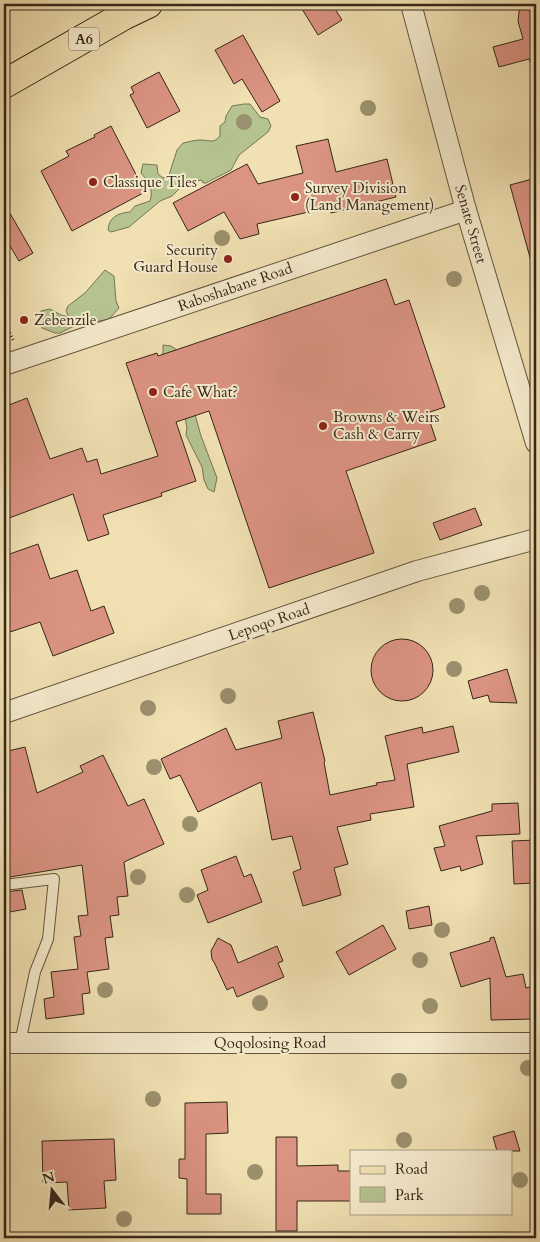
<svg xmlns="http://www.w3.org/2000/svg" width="540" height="1242" viewBox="0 0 540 1242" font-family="Cardo,serif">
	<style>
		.green { fill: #b4c390; stroke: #747554 }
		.building { fill: #db9382; stroke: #352719 }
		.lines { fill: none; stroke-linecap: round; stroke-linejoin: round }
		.lane-casing { stroke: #64553f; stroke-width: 12 }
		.street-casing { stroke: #64553f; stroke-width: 22 }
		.primary-casing { stroke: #352719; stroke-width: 30 }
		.path { stroke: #352719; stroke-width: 3; stroke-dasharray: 1 2.5; stroke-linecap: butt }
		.lane { stroke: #f5ebcd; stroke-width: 10 }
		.street { stroke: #f5ebcd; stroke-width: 20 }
		.primary { stroke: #f0e0b2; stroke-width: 28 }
		.tree { fill: #9b906e }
		.poi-dot { fill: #8f2418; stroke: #f5ebcd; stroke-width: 2 }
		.labels { text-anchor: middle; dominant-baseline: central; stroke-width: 4; stroke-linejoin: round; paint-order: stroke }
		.shield { fill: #f5ebcd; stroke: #6f624f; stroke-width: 1 }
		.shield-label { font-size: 14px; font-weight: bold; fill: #352719 }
		.poi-label { font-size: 15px; fill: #352719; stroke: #f5ebcd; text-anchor: start }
		.street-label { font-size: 15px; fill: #352719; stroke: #f5ebcd }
	</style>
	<rect width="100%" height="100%" fill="#f0e0b2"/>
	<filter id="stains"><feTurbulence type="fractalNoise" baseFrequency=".004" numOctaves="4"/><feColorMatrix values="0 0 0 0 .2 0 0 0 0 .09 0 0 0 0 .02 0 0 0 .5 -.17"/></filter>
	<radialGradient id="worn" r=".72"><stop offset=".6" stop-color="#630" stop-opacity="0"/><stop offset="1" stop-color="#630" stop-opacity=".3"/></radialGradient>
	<g class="green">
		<path d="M244,104h6l10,13 8,2 3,7 -3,6 -29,23 -8,15 -25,13h-3l-1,-3 -10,2 -12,6 -8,8 -12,5 -31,26 -18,5 -3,-2c1,-13 10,-17 22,-18l5,-6 15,-5c4,-11 -2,-20 -9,-28l2,-9 14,1 1,9 5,4 6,-3 8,-25 6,-7c5,-1 12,-3 17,-3 10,0 13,4 20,-4v-10l5,-4 1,-6 6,-10z"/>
		<polygon points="105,270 114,276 116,301 119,308 109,319 72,327 60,333 55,333 42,328 40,321 41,311 50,309 61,315 69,317 66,311 68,306 85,293"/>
		<polygon points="163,345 171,346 177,350 201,436 217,478 214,492 208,489 204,480 202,467 186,435 187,427 184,414 177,389 163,354"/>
	</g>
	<g class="building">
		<polygon points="299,4 332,4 342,20 318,35"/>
		<polygon points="520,4 526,4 535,14 536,19 536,67 532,68 529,59 499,67 493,47 523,39 518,21"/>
		<polygon points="243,35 280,101 262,112 242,79 234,84 215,50"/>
		<polygon points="159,72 180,111 147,128 130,95 134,93 131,87"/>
		<polygon points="111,126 145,192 72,231 41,171 69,156 66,151 95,137 94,135"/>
		<polygon points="328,139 336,172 387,159 396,197 331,213 330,207 257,224 259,234 240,239 224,212 188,231 173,203 247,164 258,184 303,173 296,146"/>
		<polygon points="536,178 536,260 531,261 510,185"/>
		<polygon points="4,203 33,253 19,261 4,236"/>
		<polygon points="386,279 395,305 409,300 445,407 427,413 436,440 346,471 374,553 269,588 209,411 176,422 196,481 161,493 162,496 103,515 109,534 88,541 73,494 4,520 4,407 27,398 50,459 82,448 87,462 97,459 101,474 158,456 126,363 157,353 158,356"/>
		<polygon points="475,508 482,525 440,540 433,523"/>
		<polygon points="38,544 50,579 77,570 91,611 104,606 114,633 53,656 40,622 4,634 4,556"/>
		<circle cx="402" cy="670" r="31"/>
		<polygon points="507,669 517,703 490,702 488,695 473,699 468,681"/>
		<polygon points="313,712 325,761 324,762 330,795 377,785 376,783 395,780 385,736 422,727 423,733 453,726 459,752 407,764 414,807 370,814 371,820 337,827 348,864 334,868 341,895 303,906 293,872 301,869 292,836 272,840 261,782 198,812 180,775 170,779 161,759 226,728 236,750 282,738 278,721"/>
		<polygon points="25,747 37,793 83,772 80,766 103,755 128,806 144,799 164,844 124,862 128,896 117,897 119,915 110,916 113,937 105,938 109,969 87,972 90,993 82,994 84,1014 46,1019 44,999 54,997 51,972 78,969 74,937 81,936 78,916 88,915 82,865 4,878 4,752"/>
		<polygon points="518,803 520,834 476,836 483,864 461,871 460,866 441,871 434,848 445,846 439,826 492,811 492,804"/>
		<polygon points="536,840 536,878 534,878 534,883 514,884 512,841"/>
		<polygon points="236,856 244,877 251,874 262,902 208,923 197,895 208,890 201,870"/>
		<polygon points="22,890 26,909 4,913 4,892"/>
		<polygon points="429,906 432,925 409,929 406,911"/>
		<polygon points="383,925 396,949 349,975 336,952"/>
		<polygon points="494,937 506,977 523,974 526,988 536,985 536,1019 491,1020 490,978 461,987 450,953 490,941 490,938"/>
		<polygon points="218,938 231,945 238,963 277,946 283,961 278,963 284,977 237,997 233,987 227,990 215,964 212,959 211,951"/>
		<polygon points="227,1102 228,1133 206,1134 206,1194 221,1194 221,1214 187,1214 187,1179 179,1178 179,1159 185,1159 185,1103"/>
		<polygon points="514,1131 520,1151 497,1151 493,1137"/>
		<polygon points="276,1137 297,1137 297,1166 338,1165 338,1171 351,1171 351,1201 297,1201 297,1231 276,1231"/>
		<polygon points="114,1139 116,1180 104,1181 106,1208 69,1210 67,1182 43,1183 42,1141"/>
	</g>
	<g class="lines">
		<g class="lane-casing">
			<polyline id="lane" points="4,885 54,879 48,939 35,972 20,1043"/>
		</g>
		<g class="street-casing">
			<g id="street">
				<polyline points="411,4 466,210 536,443"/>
				<polyline points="4,365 466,210"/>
				<polyline points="4,713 417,571 536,539"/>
				<polyline points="4,1043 536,1043"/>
			</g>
		</g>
		<g class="primary-casing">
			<polyline id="primary" points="4,84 123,16 148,4"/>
		</g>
		<polyline class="path" points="4,320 13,340"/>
		<use href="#lane" class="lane"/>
		<use href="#street" class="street"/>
		<use href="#primary" class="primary"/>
	</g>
	<g class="tree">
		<circle cx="368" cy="108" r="8"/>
		<circle cx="244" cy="122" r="8"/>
		<circle cx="222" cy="238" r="8"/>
		<circle cx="454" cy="279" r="8"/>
		<circle cx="482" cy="593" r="8"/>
		<circle cx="457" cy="606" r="8"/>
		<circle cx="454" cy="669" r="8"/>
		<circle cx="228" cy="696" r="8"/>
		<circle cx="148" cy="708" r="8"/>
		<circle cx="154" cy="767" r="8"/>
		<circle cx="190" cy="824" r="8"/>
		<circle cx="138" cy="877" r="8"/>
		<circle cx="187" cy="895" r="8"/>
		<circle cx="442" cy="930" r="8"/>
		<circle cx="420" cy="960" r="8"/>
		<circle cx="105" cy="990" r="8"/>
		<circle cx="260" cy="1003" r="8"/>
		<circle cx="430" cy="1006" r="8"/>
		<circle cx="528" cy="1068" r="8"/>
		<circle cx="399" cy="1081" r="8"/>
		<circle cx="153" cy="1099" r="8"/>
		<circle cx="404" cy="1140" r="8"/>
		<circle cx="255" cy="1172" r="8"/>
		<circle cx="520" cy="1180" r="8"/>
		<circle cx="124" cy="1219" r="8"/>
	</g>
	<g class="poi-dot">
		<circle cx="93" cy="182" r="5"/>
		<circle cx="295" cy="197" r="5"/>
		<circle cx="228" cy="259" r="5"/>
		<circle cx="24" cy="320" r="5"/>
		<circle cx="153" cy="392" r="5"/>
		<circle cx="323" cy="426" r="5"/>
	</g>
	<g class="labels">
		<rect class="shield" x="69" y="27.5" width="30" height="23" rx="4"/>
		<g class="shield-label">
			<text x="84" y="39">A6</text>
		</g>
		<g class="poi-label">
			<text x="103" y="182">Classique Tiles</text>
			<text x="305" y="188">Survey Division<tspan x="305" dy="17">(Land Management)</tspan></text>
			<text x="218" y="250" text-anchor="end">Security<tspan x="218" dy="17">Guard House</tspan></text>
			<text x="34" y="320">Zebenzile</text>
			<text x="163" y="392">Cafe What?</text>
			<text x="333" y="417">Browns &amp; Weirs<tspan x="333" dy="17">Cash &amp; Carry</tspan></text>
		</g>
		<g class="street-label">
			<text transform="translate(471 224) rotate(74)">Senate Street</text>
			<text transform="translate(235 287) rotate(-19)">Raboshabane Road</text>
			<text transform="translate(269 622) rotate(-19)">Lepoqo Road</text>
			<text x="270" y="1043">Qoqolosing Road</text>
		</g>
	</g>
	<rect width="540" height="1242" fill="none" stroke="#f0e0b2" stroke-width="20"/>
	<rect x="5" y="5" width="530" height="1232" fill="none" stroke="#352719" stroke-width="2.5"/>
	<rect x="10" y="10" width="520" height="1222" fill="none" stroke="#352719"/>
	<rect x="350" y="1150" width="162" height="65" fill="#f5ebcd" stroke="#a89d85"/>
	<rect x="360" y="1166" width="25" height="8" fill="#f0e0b2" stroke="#a89d85"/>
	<text x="395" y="1174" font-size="15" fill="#352719">Road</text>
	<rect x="360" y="1187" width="25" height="15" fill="#b4c390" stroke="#a89d85"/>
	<text x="395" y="1200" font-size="15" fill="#352719">Park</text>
	<g transform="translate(52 1190) rotate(344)" stroke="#f5ebcd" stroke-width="4" paint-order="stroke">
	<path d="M0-4L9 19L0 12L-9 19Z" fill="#352719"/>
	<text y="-8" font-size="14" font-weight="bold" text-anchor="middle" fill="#352719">N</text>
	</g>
	<rect width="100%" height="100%" filter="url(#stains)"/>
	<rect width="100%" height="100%" fill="url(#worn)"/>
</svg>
